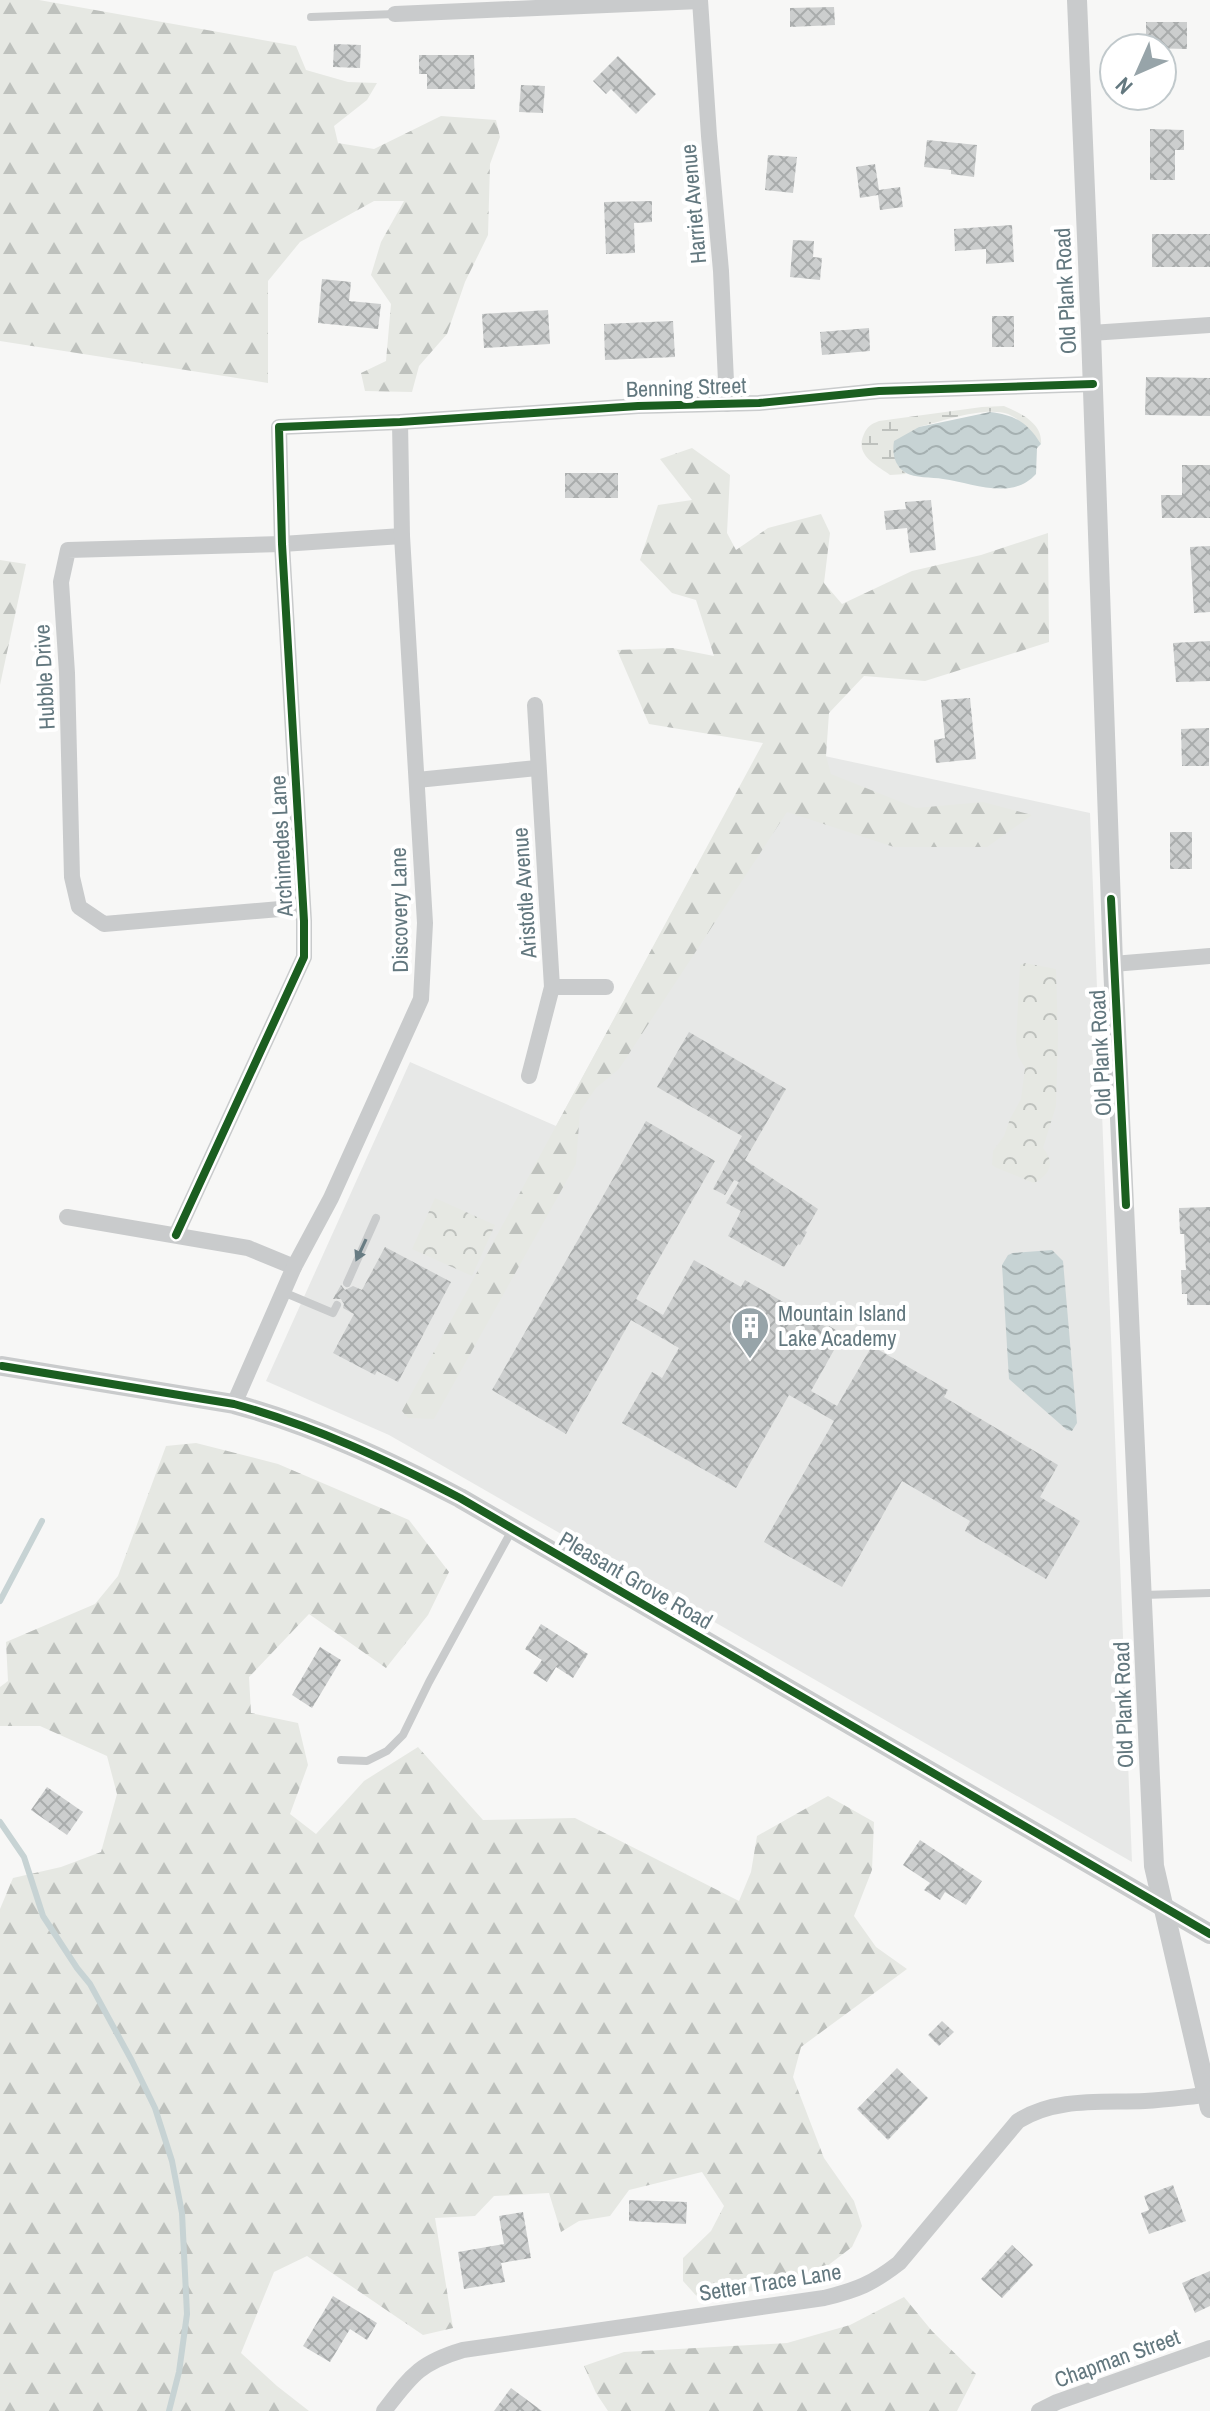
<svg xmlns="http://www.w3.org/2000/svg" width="1210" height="2411" viewBox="0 0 1210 2411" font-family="'Archivo Narrow',sans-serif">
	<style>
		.built { fill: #e7e8e7 }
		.forest { fill: url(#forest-firs) }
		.wetland { fill: url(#wetland-marsh) }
		.park { fill: url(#park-crowns) }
		.water { fill: url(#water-waves) }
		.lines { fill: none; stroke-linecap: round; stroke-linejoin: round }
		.stream { stroke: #c7d3d4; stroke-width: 6 }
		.building { fill: url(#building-cross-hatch) }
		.service { stroke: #c9cbcc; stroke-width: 8 }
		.minor { stroke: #c9cbcc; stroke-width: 16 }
		.tertiary { stroke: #c9cbcc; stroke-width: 20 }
		.cycleway-casing { stroke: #fff; stroke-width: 13 }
		.cycleway { stroke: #1b5e20; stroke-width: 8 }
		.oneway { fill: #687c83 }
		.labels { text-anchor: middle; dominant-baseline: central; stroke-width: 8; stroke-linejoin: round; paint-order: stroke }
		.street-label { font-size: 22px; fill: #63787f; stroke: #fff }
		.poi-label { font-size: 22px; fill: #63787f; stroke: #fff; text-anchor: start }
	</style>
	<defs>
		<pattern id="forest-firs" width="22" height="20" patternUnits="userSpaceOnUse" patternTransform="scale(2)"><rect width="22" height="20" fill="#e6e8e3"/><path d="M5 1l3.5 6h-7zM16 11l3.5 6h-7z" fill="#bec1bd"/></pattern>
		<pattern id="wetland-marsh" width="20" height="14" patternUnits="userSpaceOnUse" patternTransform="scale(2)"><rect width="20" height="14" fill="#e6e8e3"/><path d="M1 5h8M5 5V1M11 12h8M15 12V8" fill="none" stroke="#bec1bd"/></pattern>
		<pattern id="park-crowns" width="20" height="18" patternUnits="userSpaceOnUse" patternTransform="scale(2)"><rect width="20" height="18" fill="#e6e8e3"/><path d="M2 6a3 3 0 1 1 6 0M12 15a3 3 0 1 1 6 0" fill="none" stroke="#bec1bd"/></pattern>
		<pattern id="water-waves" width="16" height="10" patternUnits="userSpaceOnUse" patternTransform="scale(2)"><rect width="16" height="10" fill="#c7d3d4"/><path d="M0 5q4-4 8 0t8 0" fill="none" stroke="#a5b0b1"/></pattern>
		<pattern id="building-cross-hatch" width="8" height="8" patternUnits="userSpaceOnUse" patternTransform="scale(2)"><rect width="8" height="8" fill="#cccece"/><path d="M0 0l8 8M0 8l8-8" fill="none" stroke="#a9acac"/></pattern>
	</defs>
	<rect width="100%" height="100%" fill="#f7f7f6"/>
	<polygon class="built" points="764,743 1090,813 1132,1862 389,1435 266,1381 410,1062 556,1126"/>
	<g class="forest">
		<polygon points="0,0 39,0 296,46 306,70 348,82 377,83 367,100 334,126 338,143 374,149 441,116 496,120 500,137 490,164 488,235 465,282 447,334 419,366 412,392 365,391 361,373 386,361 391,304 371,275 381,242 404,201 374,201 300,242 268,281 268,383 0,341"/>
		<polygon points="692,448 730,475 727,533 736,550 768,528 821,514 830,533 824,583 842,604 912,571 981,555 1048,533 1049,642 925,681 864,676 829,713 826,756 831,774 916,808 983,802 1032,815 987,847 894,847 787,812 619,1069 596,1088 580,1111 576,1164 434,1419 408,1418 402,1411 763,743 649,724 617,650 673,648 714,656 696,600 672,593 640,560 658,505 692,500 660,459"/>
		<polygon points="0,560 26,564 0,685"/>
		<polygon points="196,1443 278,1464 409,1520 449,1572 428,1615 386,1668 309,1614 249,1677 251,1713 298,1723 308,1765 290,1814 316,1834 364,1781 418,1747 483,1820 575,1818 739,1901 751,1872 757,1836 828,1796 874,1822 872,1870 854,1916 876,1947 907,1969 801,2047 793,2077 824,2158 854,2201 862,2226 852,2247 809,2280 701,2301 683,2281 683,2258 711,2231 724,2206 702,2172 629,2190 610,2216 579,2221 561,2232 549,2193 494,2196 475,2216 435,2218 453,2328 423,2335 307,2256 274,2272 241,2353 277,2386 309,2411 0,2411 0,1909 13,1878 61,1867 101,1852 117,1794 107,1756 40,1726 0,1726 0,1687 8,1681 6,1642 95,1604 118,1576 166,1446"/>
		<polygon points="904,2297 932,2331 976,2374 957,2411 608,2411 596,2393 584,2366 624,2352 787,2343 850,2325"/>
	</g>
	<path class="wetland" d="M1004,406c16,7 39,17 37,38 -7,-11 -21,-25 -33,-30 -23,-8 -66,7 -89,13l-22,37 9,10 -16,1c-14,-10 -36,-20 -26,-41 3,-7 7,-10 15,-13l103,-14z"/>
	<g class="park">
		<path d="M1025,963l31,6 2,68 -2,69 -13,42c12,14 8,26 -9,35l-37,-15 -5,-3 1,-14 11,-15 6,-17 11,-20 4,-31 -7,-12 -2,-14 4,-77z"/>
		<polygon points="435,1198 495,1225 472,1276 412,1249"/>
	</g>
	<g class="water">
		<path d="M990,412c25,3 37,10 51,32l-4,4 -1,26c-24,27 -63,9 -93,5 -11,-2 -29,-1 -37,-6 -12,-7 -14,-21 -12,-32l25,-14z"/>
		<polygon points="1052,1250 1063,1261 1077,1423 1072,1431 1067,1430 1009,1379 1002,1265 1008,1255 1013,1253"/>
	</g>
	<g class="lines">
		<g class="stream">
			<polyline points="0,1601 42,1521"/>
			<polyline points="0,1822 24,1857 43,1916 77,1968 90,1984 132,2061 155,2108 172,2161 182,2213 187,2314 179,2372 169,2411"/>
		</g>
	</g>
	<g class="building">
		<polygon points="834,7 835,25 790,27 790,8"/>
		<polygon points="1146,22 1187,22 1187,49 1146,48"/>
		<polygon points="334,44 361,45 360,68 333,67"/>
		<polygon points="419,55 474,55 475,89 427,89 427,74 419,74"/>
		<polygon points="618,56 656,94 636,114 611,89 606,94 593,81"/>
		<polygon points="521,85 545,86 543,113 519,112"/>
		<polygon points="1150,129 1184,130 1184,150 1175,150 1175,180 1150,180"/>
		<polygon points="927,140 977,145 974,177 951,174 951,170 924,167"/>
		<polygon points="768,155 797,157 793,193 765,190"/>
		<polygon points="875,164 879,190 900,187 903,207 880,210 878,195 860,198 856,167"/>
		<polygon points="652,201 652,222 634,223 635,253 606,254 604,202"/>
		<polygon points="1012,225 1014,262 986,264 986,249 955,251 954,229"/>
		<rect x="1152" y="234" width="58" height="33"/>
		<polygon points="793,240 814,241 813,257 822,258 820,280 790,277"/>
		<polygon points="322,279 351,282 349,301 381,304 378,329 318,323"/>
		<polygon points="548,310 550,344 484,348 482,314"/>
		<rect x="992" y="316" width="22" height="31"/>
		<polygon points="673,321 675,357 605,360 604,324"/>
		<polygon points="869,328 870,351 822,355 820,332"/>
		<polygon points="1146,377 1210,378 1210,416 1145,415"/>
		<polygon points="1182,465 1210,465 1210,518 1162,518 1161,495 1182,495"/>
		<rect x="565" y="473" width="53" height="25"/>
		<polygon points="931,500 936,550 910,553 907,528 886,530 884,511 906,509 905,502"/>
		<polygon points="1210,546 1210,612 1194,613 1190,547"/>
		<polygon points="1210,641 1210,681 1176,682 1173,643"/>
		<polygon points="970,698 976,759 936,763 934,740 945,738 941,700"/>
		<polygon points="1209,728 1209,766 1182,766 1181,729"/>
		<rect x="1170" y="832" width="22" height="37"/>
		<polygon points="689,1032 786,1089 745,1160 818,1209 805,1231 807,1232 800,1245 798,1244 784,1267 728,1236 741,1211 726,1203 739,1182 734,1180 725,1195 713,1189 742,1136 657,1087"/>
		<polygon points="646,1121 715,1161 636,1299 663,1315 694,1260 741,1287 745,1280 828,1328 829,1326 843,1334 811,1391 837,1406 872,1346 948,1390 944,1397 1058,1465 1040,1497 1080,1521 1046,1579 965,1531 970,1521 902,1481 842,1587 764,1542 834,1421 789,1395 736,1488 622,1423 652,1372 662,1378 679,1348 631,1320 566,1434 492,1390"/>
		<polygon points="1210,1207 1210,1305 1187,1305 1187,1294 1182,1294 1181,1270 1186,1270 1184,1234 1180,1234 1179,1208"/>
		<polygon points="385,1247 451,1282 398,1382 377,1371 375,1375 333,1353 354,1314 343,1308 344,1304 341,1299 333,1299 341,1285 345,1290 353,1286 362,1290"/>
		<polygon points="541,1624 588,1654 573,1678 556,1667 547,1682 533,1673 542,1660 525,1649"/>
		<polygon points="320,1647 341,1660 312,1708 292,1695"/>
		<polygon points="47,1787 83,1812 67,1835 31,1810"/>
		<polygon points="920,1840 982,1881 966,1905 945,1892 940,1900 924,1890 930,1883 903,1865"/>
		<polygon points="942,2021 954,2032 939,2046 928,2035"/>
		<polygon points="897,2068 928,2098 888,2140 857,2109"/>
		<polygon points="1173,2185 1186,2221 1149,2234 1141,2213 1149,2210 1144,2196"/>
		<polygon points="629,2200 687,2202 686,2224 629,2221"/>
		<polygon points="523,2212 531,2258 501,2263 505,2282 464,2289 458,2252 504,2244 499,2216"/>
		<polygon points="1012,2245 1033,2265 1002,2298 981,2279"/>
		<polygon points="1210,2271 1210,2306 1195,2313 1182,2283"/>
		<polygon points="333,2296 377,2323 367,2340 350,2329 330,2362 303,2346"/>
		<polygon points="511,2388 542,2411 494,2411"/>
	</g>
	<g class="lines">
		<g class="service">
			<polyline points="311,17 395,14"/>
			<polyline points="347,1283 376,1218"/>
			<polyline points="283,1292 333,1313 337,1305"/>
			<polyline points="1143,1595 1210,1593"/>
			<polyline points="341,1760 367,1761 387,1751 403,1735 429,1682 512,1530"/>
		</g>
		<g class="minor">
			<polyline points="700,0 709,136 721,271 727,404"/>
			<polyline points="395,14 700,1"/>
			<polyline points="1091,333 1210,325"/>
			<polyline points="417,780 537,768"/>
			<polyline points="303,907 104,924 79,907 72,877 67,673 61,582 68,550 282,544 402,536"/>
			<polyline points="1113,964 1210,956"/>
			<polyline points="552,987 606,987"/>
			<polyline points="529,1076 552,987 535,705"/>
			<polyline points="67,1217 248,1248 294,1267"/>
			<polyline points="176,1235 304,957 304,921 282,544 279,427 400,422 638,406 759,403 879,391 1093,384"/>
			<polyline points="234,1404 294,1267 331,1198 421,999 425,923 402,536 400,422"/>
			<path d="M384,2411c27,-35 35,-48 79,-61l361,-52c33,-8 48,-14 75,-35l119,-142c38,-24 84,-18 127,-20 20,-1 41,-4 61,-6"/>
			<polyline points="1039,2411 1057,2402 1210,2348"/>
		</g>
		<g class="tertiary">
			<polyline points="1077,0 1091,333 1113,964 1154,1866 1210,2108"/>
			<path d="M2,1366l232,38c80,22 153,56 226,94l750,436"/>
		</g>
		<g class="cycleway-casing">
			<g id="cycleway">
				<polyline points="1111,899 1126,1205"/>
				<polyline points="176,1235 304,957 304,921 282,544 279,427 400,422 638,406 759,403 879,391 1093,384"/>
				<path d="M2,1366l232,38c80,22 153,56 226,94l750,436"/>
			</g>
		</g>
		<use href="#cycleway" class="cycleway"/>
	</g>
	<defs><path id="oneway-solid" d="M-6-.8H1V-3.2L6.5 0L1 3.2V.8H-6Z" transform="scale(2)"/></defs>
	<use class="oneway" href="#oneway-solid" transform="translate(361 1250) rotate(115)"/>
	<defs>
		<g id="building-pin" transform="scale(2)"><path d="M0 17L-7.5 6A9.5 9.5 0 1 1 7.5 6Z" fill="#97a4a9" stroke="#fff"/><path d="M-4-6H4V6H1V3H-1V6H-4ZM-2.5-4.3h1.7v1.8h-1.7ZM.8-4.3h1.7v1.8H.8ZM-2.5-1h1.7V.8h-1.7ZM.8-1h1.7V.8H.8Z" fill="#fff"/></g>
	</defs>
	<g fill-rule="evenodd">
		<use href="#building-pin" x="750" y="1326"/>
	</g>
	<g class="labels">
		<g class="street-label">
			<text transform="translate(693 204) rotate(-95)">Harriet Avenue</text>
			<text transform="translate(1065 291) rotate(-93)">Old Plank Road</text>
			<text transform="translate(686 387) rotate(-2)">Benning Street</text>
			<text transform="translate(44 677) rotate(-93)">Hubble Drive</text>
			<text transform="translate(281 846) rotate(-93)">Archimedes Lane</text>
			<text transform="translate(524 893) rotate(-94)">Aristotle Avenue</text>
			<text transform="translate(399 910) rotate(-91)">Discovery Lane</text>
			<text transform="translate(1100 1053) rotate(-93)">Old Plank Road</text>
			<text transform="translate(636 1580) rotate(30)">Pleasant Grove Road</text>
			<text transform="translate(1123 1705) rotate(-92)">Old Plank Road</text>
			<text transform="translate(770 2282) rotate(-9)">Setter Trace Lane</text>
			<text transform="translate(1117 2358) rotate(-20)">Chapman Street</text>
		</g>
		<g class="poi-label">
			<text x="778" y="1313">Mountain Island<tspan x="778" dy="25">Lake Academy</tspan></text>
		</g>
	</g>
	<g transform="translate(1138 72) rotate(225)"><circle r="38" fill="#ffffff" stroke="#c1c9cc" stroke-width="2"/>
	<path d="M0-6L14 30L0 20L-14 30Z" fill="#97a4a9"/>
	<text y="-12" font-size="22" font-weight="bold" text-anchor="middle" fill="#63787f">N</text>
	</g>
</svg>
